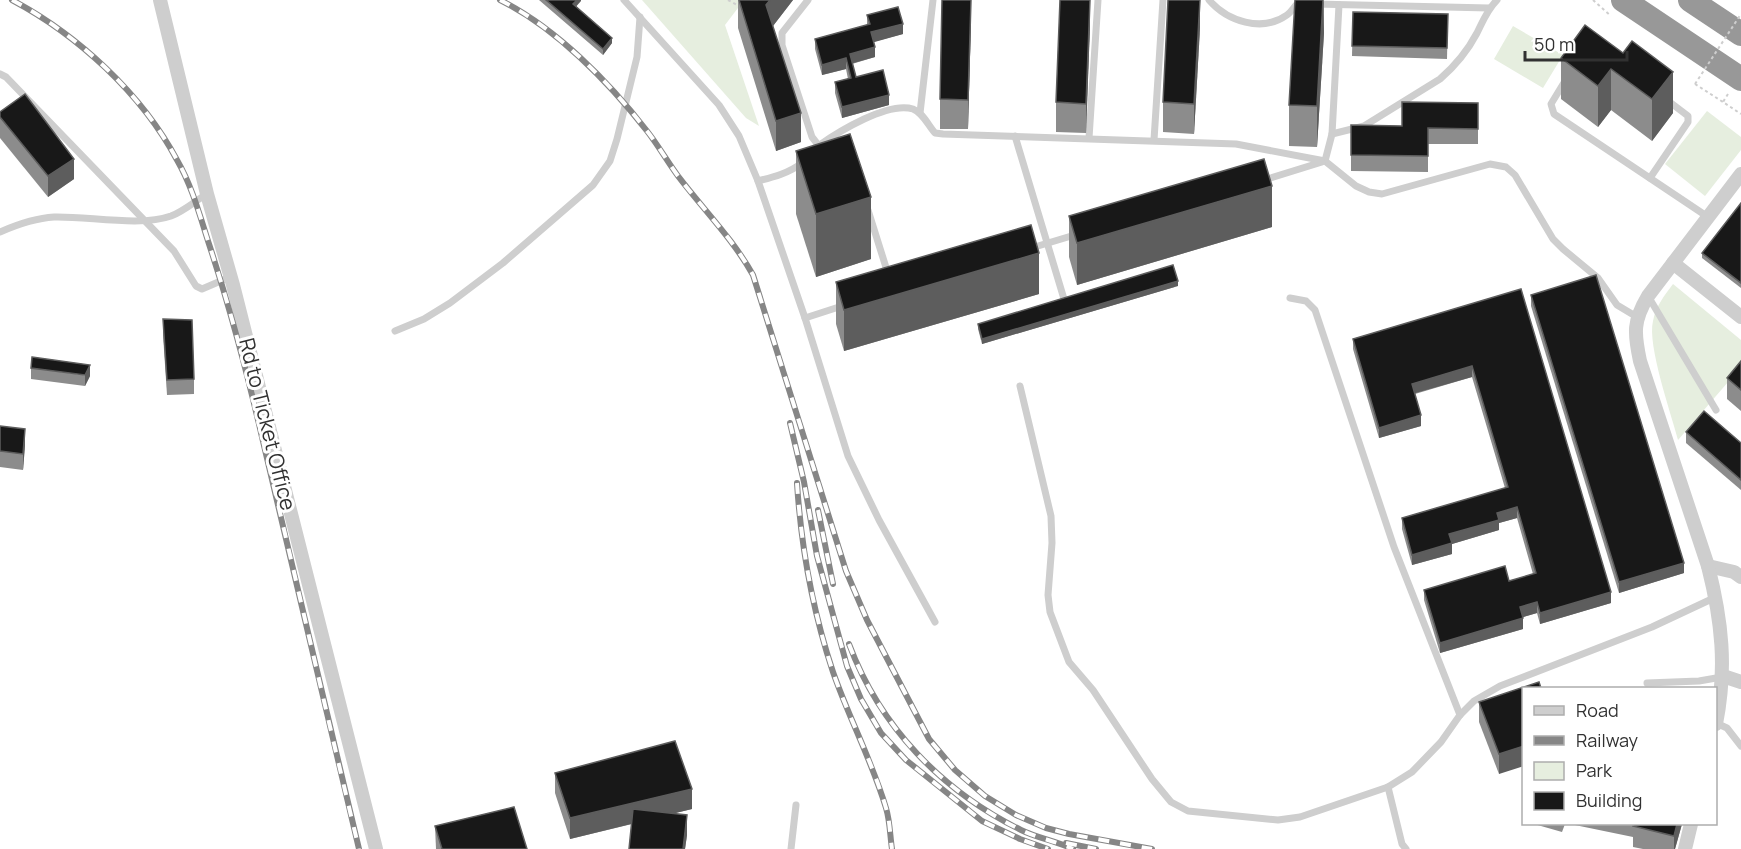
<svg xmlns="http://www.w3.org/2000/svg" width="1741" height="849" viewBox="0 0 1741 849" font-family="Manrope,sans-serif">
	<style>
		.green { fill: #e6eedf }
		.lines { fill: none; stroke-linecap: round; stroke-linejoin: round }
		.path { stroke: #cecece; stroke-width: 2; stroke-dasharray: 3 3; stroke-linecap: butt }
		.lane { stroke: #cecece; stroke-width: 7 }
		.street { stroke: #cecece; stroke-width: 14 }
		.highway { stroke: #989898; stroke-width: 24 }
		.rail-casing { stroke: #868686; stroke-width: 6 }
		.rail { stroke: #fff; stroke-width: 4; stroke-dasharray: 11; stroke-linecap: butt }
		.path-bridge { stroke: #cecece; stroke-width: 2; stroke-dasharray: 3 3; stroke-linecap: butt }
		.wall { fill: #8c8c8c }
		.shaded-wall { fill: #5d5d5d }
		.building { fill: #181818; stroke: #5d5d5d; stroke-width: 1.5 }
		.labels { text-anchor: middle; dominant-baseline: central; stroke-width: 6; stroke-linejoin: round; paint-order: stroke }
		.street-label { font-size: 21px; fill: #313131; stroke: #fff }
	</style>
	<rect width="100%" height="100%" fill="#fff"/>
	<g class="green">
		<polygon points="642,0 744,0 725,25 759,126 746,118"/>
		<polygon points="1513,26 1563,55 1543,88 1494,59"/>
		<polygon points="1707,111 1741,137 1741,150 1705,196 1665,164"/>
		<path d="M1673,284l68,56v27l-63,73c-7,-27 -31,-95 -25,-119 3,-15 11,-25 20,-37z"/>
	</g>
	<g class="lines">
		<g class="path">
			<polyline points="728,0 739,6"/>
			<polyline points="1593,0 1611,16"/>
			<polyline points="1695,84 1723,102"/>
			<polyline points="1728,94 1723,102 1741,114"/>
		</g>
		<g class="lane">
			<path d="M624,0l95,105 20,31 19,45c16,-4 31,-8 44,-18"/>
			<polyline points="808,0 782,33 782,45 812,137 819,146 823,148"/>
			<path d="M1209,0c18,21 53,33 78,15 4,-3 7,-8 10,-11h4"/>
			<polyline points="1315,4 1489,8"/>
			<polyline points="0,74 6,77 174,251 196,286 202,289 230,277"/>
			<polyline points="1565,81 1551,104 1554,114 1708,217"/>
			<polyline points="920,113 933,0"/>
			<path d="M1332,134l32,-8 76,-47c15,-13 28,-29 37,-46 6,-12 10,-23 20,-33"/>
			<polyline points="1015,136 1064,299"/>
			<polyline points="1089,138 1098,0"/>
			<polyline points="1154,140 1163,0"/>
			<path d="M818,146c20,-14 70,-45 95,-37 10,4 15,16 22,24l8,1 293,10 89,17 31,25 13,6 13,2 108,-30 16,3 9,8 38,64 10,10 35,29 19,27 20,12"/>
			<polyline points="1325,161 1332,134 1339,5"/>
			<polyline points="1650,178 1688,122 1688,116 1667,100"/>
			<polyline points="758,181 805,318 842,306"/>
			<polyline points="1261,181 1322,162"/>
			<polyline points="868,210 889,277"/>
			<path d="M0,232c16,-7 36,-14 54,-15 34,-1 86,10 117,-1 13,-5 24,-15 36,-22"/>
			<polyline points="1028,249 1078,234"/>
			<polyline points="1648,296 1716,410"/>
			<polyline points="1290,298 1306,301 1315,310 1394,547 1460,715"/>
			<polyline points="805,318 848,456 879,520 935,622"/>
			<polyline points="395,331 424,319 450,303 503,263 593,185 610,161 617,139 637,57 640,17"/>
			<polyline points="1020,386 1051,516 1052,543 1048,595 1050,612 1069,662 1093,690 1152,779 1171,802 1188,811 1278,820 1300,817 1388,787 1412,772 1441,742 1460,715 1474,701 1500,686 1652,627 1716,597"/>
			<polyline points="1647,683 1699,681 1722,677"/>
			<polyline points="1716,723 1727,728 1741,746"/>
			<polyline points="1388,787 1402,844 1406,849"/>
			<polyline points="791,849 796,805"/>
		</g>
		<g class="street">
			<polyline points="160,0 207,194 233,285 376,849"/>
			<polyline points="1673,263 1741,317"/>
			<polyline points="1708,566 1734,572 1741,577"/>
			<polyline points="1723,676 1741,682"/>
			<path d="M1716,724c11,-56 6,-103 -8,-158l-68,-205c-6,-28 -7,-40 8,-65l93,-122"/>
			<polyline points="1685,849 1691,824"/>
		</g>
		<g class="highway">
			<polyline points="1623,0 1741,79"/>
			<polyline points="1690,0 1741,34"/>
		</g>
		<g class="rail-casing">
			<g id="rail">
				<path d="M12,0c66,35 130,94 165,160 15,26 23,56 32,84 21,64 38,128 53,193 33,137 64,275 97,412"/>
				<path d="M500,0c56,28 108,81 147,131 11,14 20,30 31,45 25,33 55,63 75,99l93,296 21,49 62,119 26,31 30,26 31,19 30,13 23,6 83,15"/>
				<polyline points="790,423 804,482 817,556 847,666 861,699 881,733 906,760 982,821 1020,839 1048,849"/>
				<path d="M797,483c4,63 16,129 36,189 16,46 39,89 53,136 4,13 4,28 6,41"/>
				<polyline points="818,510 833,584"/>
				<path d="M849,644c31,83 93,147 172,186 16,8 35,11 52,19"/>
				<polyline points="1066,843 1096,849"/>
			</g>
		</g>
		<use href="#rail" class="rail"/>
		<polyline class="path-bridge" points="1695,84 1741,14"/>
	</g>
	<g class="wall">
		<polygon points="539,0 581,0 576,6 612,43 603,55"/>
		<polygon points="738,0 793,0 773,26 801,142 776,151 738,28"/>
		<polygon points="1324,0 1324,33 1317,147 1289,146 1289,105"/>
		<polygon points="1353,12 1448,14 1447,59 1352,56"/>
		<polygon points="867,15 903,34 873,42 875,57 852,64 856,77 889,105 842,118 835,93 835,82 848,79 846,69 822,75 815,49 815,39 867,25"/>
		<polygon points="971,21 968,129 940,129 940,99"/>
		<polygon points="1090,25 1086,133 1056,132 1056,102"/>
		<polygon points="1585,25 1673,113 1652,141 1611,110 1598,127 1561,99 1561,58"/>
		<polygon points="1200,28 1194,134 1163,132 1163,102"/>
		<polygon points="1478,103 1478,144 1428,144 1428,172 1351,171 1351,125 1402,126"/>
		<polygon points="0,112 74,179 48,197 0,138"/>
		<polygon points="796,151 871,259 816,277 796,214"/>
		<polygon points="1741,203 1741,288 1702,258 1702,253"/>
		<polygon points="1069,216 1272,227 1077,285 1069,257"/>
		<polygon points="836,282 1039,294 844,351 836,324"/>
		<polygon points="1178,286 982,344 978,329 978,324"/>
		<polygon points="1521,289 1611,603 1540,624 1537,613 1523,617 1523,629 1440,653 1424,600 1424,590 1509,581 1533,574 1517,518 1499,523 1499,530 1452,544 1452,554 1412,565 1402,529 1402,518 1505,488 1472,377 1415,394 1421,426 1379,438 1353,349 1353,339"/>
		<polygon points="1531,295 1684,573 1619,593 1531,306"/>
		<polygon points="163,319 194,379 194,394 167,395 163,335"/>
		<polygon points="1741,361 1741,411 1727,399 1727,378"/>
		<polygon points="31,368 90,376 85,386 31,379"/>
		<polygon points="0,426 25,445 23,470 0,467"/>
		<polygon points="1686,432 1741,443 1741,490 1686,443"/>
		<polygon points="1541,688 1499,774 1479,722 1479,702"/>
		<polygon points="555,773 692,809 675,813 687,835 685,849 629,849 632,824 570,839 555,793"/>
		<polygon points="1534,824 1565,824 1562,832"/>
		<polygon points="1570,824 1682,824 1675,849 1643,849 1633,847 1633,837"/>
		<polygon points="435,826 527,849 436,849"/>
	</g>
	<g class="shaded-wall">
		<polygon points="577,0 581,0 581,1 573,10 573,4"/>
		<polygon points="770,0 793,0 766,35 766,5"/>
		<polygon points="971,0 971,21 968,129 968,100"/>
		<polygon points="1090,0 1090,25 1086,133 1086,104"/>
		<polygon points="1200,0 1200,28 1194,134 1194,104"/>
		<polygon points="1323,0 1324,33 1317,147 1317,106"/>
		<polygon points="903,24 903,34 871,43 871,32"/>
		<polygon points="612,38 612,43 603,55 603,49"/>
		<polygon points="875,47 875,57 850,64 850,54"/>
		<polygon points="846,58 846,69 822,75 822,65"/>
		<polygon points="1611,69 1611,110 1598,127 1598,86"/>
		<polygon points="1673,72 1673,113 1652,141 1652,99"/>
		<polygon points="889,95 889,105 842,118 842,107"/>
		<polygon points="801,113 801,142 776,151 776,121"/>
		<polygon points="74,159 74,179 48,197 48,176"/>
		<polygon points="1272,186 1272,227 1077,285 1077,243"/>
		<polygon points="871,197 871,259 816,277 816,214"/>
		<polygon points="1039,253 1039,294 844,351 844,310"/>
		<polygon points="1178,281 1178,286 982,344 982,339"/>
		<polygon points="90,365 90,376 85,386 85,375"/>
		<polygon points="1472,366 1472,377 1412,394 1412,384"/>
		<polygon points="1421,415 1421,426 1379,438 1379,428"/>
		<polygon points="25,429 25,445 23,470 23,454"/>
		<polygon points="1517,507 1517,518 1499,523 1499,530 1452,544 1452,554 1412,565 1412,555 1449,534 1497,513"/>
		<polygon points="1684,563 1684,573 1619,593 1619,582"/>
		<polygon points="1611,592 1611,603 1540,624 1540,613"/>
		<polygon points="1537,602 1537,613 1520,618 1520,607"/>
		<polygon points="1523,618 1523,629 1440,653 1440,643"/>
		<polygon points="1524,746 1524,766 1499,774 1499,754"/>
		<polygon points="692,789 692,809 570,839 570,818"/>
		<polygon points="687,815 687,835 685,849 683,849"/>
		<polygon points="1677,824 1682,824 1675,849 1674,849 1674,836"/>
	</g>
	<g class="building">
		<polygon points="546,0 577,0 573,4 612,38 603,49"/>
		<polygon points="739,0 770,0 766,5 801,113 776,121"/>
		<polygon points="942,0 971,0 968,100 940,99"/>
		<polygon points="1060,0 1090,0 1086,104 1056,102"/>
		<polygon points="1168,0 1200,0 1194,104 1163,102"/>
		<polygon points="1295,0 1323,0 1317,106 1289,105"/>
		<polygon points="898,7 903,24 871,32 875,47 850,54 856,77 883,70 889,95 842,107 835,82 851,78 846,58 822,65 815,39 870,24 867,15"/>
		<polygon points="1353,12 1448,14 1447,48 1352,46"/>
		<polygon points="1585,25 1623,53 1632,41 1673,72 1652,99 1611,69 1598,86 1561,58"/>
		<polygon points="25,94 74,159 48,176 0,117 0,112"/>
		<polygon points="1402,102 1478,103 1478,129 1428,128 1428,156 1351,155 1351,125 1402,126"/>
		<polygon points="850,134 871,197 816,214 796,151"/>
		<polygon points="1264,159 1272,186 1077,243 1069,216"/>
		<polygon points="1741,203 1741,283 1702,253"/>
		<polygon points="1031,225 1039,253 844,310 836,282"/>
		<polygon points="1173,265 1178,281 982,339 978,324"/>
		<polygon points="1596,275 1684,563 1619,582 1531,295"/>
		<polygon points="1521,289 1611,592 1540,613 1537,602 1520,607 1523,618 1440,643 1424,590 1505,566 1509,581 1536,573 1517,507 1497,513 1499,520 1449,534 1452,543 1412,555 1402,518 1508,487 1472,366 1412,384 1421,415 1379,428 1353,339"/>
		<polygon points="163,319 192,320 194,379 167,380"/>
		<polygon points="32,357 90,365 85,375 31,368"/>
		<polygon points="1741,361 1741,390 1727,378"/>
		<polygon points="1704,411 1741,443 1741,480 1686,432"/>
		<polygon points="0,426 25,429 23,454 0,451"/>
		<polygon points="1539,682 1541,688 1524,688 1524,746 1499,754 1479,702"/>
		<polygon points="675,741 692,789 570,818 555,773"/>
		<polygon points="514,807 527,849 442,849 435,826"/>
		<polygon points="633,809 687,815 683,849 629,849"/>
		<polygon points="1634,824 1677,824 1674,836 1633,826"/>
	</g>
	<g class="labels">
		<g class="street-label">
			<text transform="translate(268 424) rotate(76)">Rd to Ticket Office</text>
		</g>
	</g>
	<rect x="1522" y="687" width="195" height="138" fill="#ffffff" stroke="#adadad" stroke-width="1.5"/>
	<rect x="1534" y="706" width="30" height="9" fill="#cecece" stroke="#adadad" stroke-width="1.5"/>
	<text x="1576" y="717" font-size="18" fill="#313131">Road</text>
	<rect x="1534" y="736" width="30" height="9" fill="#868686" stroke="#adadad" stroke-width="1.5"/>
	<text x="1576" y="747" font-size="18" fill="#313131">Railway</text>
	<rect x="1534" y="762" width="30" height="18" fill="#e6eedf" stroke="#adadad" stroke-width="1.5"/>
	<text x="1576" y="777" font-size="18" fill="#313131">Park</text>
	<rect x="1534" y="792" width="30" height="18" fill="#181818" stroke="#adadad" stroke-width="1.5"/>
	<text x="1576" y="807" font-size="18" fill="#313131">Building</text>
	<path d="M1525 51v9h102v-9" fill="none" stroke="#313131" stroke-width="3"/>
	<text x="1534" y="51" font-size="18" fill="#313131" stroke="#ffffff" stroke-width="4.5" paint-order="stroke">50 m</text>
</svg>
